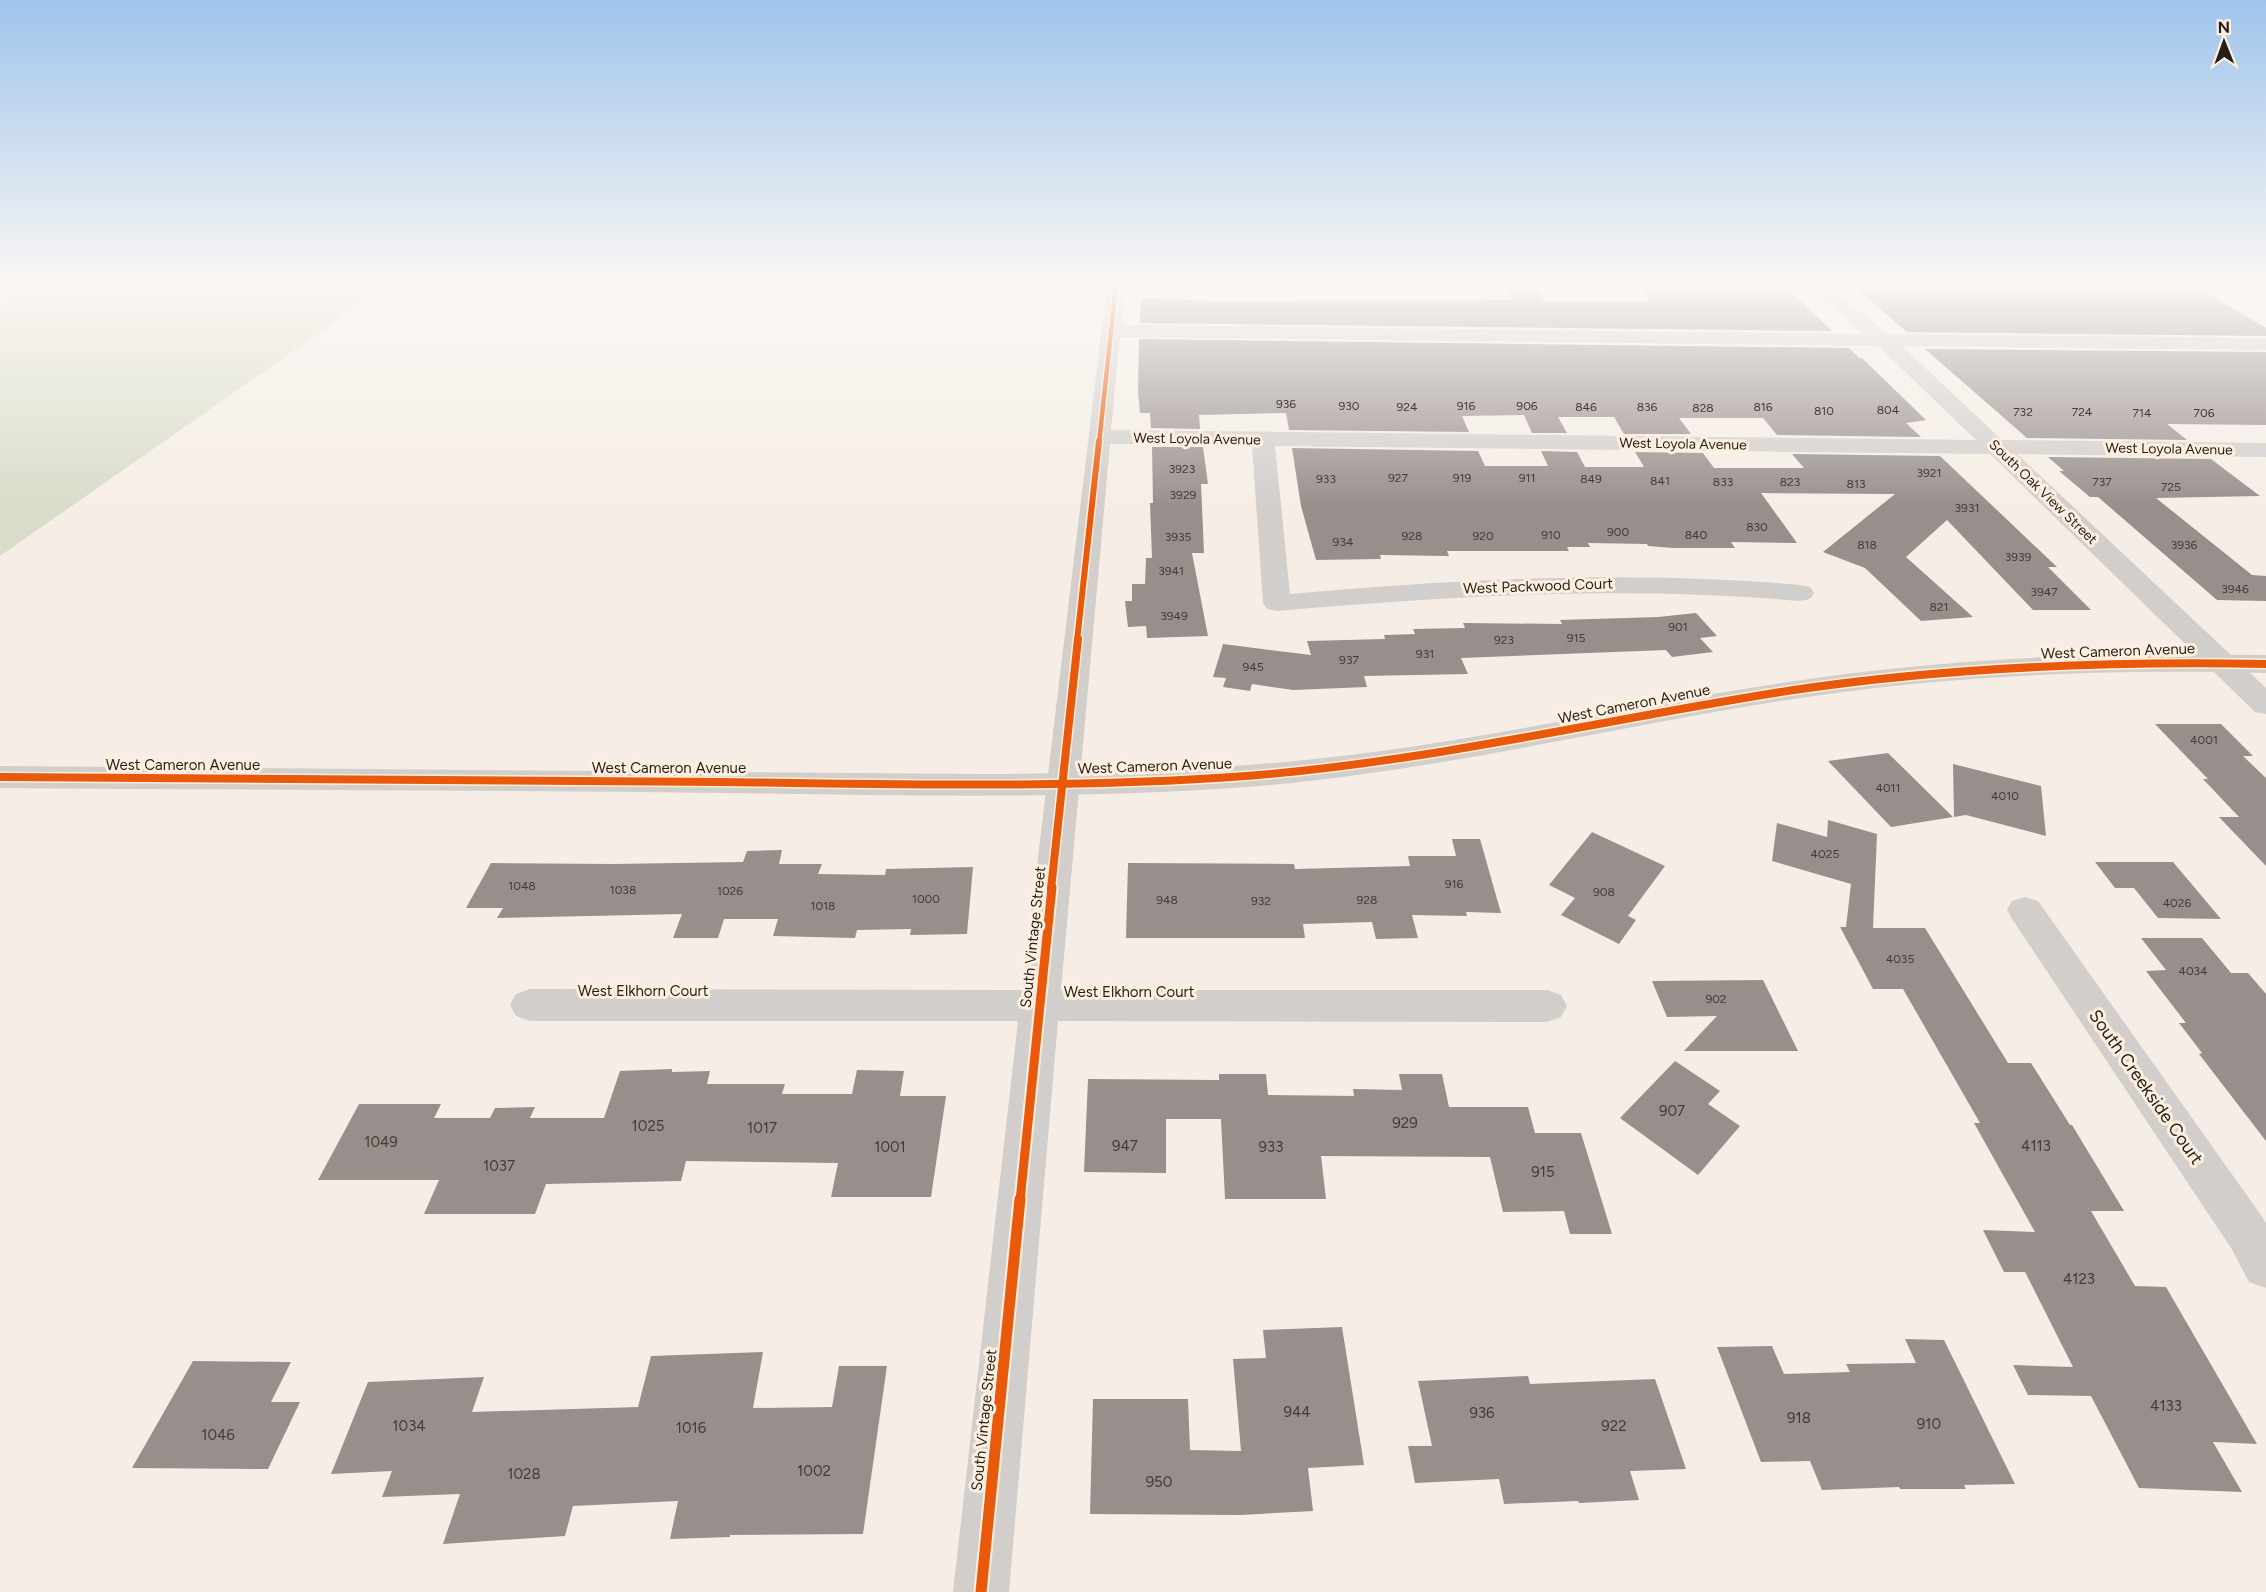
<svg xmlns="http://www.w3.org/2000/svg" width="2266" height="1592" viewBox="0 0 2266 1592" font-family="Figtree,sans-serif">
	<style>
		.green { fill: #d9dcc9 }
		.building { fill: #988f8d }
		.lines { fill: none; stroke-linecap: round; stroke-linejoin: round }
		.street { fill: #d1cecb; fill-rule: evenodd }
		.secondary { fill: #d2cfca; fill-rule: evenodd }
		.cycleway-far4-casing { stroke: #fcefe0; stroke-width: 7 }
		.cycleway-far3-casing { stroke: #fcefe0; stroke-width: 9 }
		.cycleway-far2-casing { stroke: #fcefe0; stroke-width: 11 }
		.cycleway-far1-casing { stroke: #fcefe0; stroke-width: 13 }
		.cycleway-casing { stroke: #fcefe0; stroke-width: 15 }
		.cycleway-far4 { stroke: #e8590c; stroke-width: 4.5 }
		.cycleway-far3 { stroke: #e8590c; stroke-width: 6 }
		.cycleway-far2 { stroke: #e8590c; stroke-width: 8 }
		.cycleway-far1 { stroke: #e8590c; stroke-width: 9 }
		.cycleway { stroke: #e8590c; stroke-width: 11 }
		.labels { text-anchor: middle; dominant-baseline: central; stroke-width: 6; stroke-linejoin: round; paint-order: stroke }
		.number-label { font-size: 12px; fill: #433b34 }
		.far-street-label { font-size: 14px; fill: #271f16; stroke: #fcefe0 }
		.street-label { font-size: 15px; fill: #271f16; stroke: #fcefe0 }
		.near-number-label { font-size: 15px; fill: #433b34 }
		.near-street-label { font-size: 18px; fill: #271f16; stroke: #fcefe0 }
	</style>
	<rect width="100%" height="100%" fill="#f6eee6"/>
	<polygon class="green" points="41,285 388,285 0,556 0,300"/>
	<g class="building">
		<polygon points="1504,285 1534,285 1544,301 1651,301 1638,285 1784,285 1832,331 1140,323 1141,298 1215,301 1514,300"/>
		<polygon points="1853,285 2193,285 2266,328 2266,336 1907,332"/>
		<polygon points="1139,339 1849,348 1859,358 1862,358 1926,420 1906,423 1921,437 1777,435 1763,418 1679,418 1691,434 1624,434 1614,417 1558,417 1567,433 1532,433 1524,415 1462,416 1469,432 1289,430 1286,413 1199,415 1200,429 1151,428 1150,413 1140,413 1138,390"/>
		<polygon points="1925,349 2266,352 2266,425 2167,424 2187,440 2027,438"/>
		<polygon points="1152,447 1203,447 1208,484 1201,484 1204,553 1192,553 1208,636 1147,638 1146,626 1128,627 1125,601 1132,601 1132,584 1145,584 1146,558 1152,558 1150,503 1153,503"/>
		<polygon points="1292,448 1478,451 1485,466 1548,466 1541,451 1577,452 1585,467 1644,467 1635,452 1703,453 1714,468 1804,468 1792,454 1940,456 2057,567 2048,567 2091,610 2033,610 1947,520 1906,557 1973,617 1921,621 1865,568 1823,552 1895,494 1761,493 1797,543 1731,542 1735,548 1673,548 1648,546 1647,544 1588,543 1590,547 1567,547 1569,551 1447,551 1449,556 1380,555 1381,559 1316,560 1301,506"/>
		<polygon points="2048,457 2211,459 2260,496 2156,498 2252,575 2266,576 2266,601 2217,600 2098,497 2090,497 2059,471 2064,471"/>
		<polygon points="1696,613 1717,636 1700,638 1713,652 1672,657 1666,650 1461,658 1468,674 1364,676 1367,687 1293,690 1252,684 1250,691 1223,687 1226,678 1213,677 1223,644 1311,655 1307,641 1385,639 1384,635 1415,634 1413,629 1465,628 1463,623 1562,624 1560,620 1658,617"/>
		<polygon points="2155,724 2221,724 2253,756 2243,756 2266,778 2266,866 2219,817 2239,817 2203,779 2208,779"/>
		<polygon points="1888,753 1953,817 1891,827 1828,761"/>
		<polygon points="1953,764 2041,786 2046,836 1966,815 1954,817"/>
		<polygon points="1828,820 1877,834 1873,928 1925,928 2008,1063 2031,1063 2070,1125 2072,1125 2124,1211 2091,1211 2135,1286 2166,1287 2257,1444 2213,1442 2242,1492 2139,1488 2091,1396 2028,1395 2013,1365 2073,1367 2025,1272 2004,1272 1983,1230 2035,1232 1974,1123 1980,1123 1903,989 1873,989 1840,927 1846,927 1851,884 1772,861 1777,823 1827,837"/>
		<polygon points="1592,832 1665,866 1628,916 1636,920 1619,944 1561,915 1575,898 1549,885"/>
		<polygon points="1452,839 1480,839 1501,913 1466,912 1467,916 1412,915 1418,938 1376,939 1372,922 1303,924 1305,938 1126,938 1128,863 1294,864 1295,869 1410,866 1408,856 1456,856"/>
		<polygon points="782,850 779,864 822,864 818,874 885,875 886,869 973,867 967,934 910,935 911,929 857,930 855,938 773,936 778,919 724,919 718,938 673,938 682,914 497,918 503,908 466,908 491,863 613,864 743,862 747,851"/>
		<polygon points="2095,862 2173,862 2221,919 2158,918 2134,888 2115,888"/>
		<polygon points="2141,938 2202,938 2231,973 2248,973 2266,994 2266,1141 2199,1054 2202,1053 2179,1023 2186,1023 2146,971 2166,970"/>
		<polygon points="1763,980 1798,1051 1684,1051 1717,1016 1667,1017 1652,981"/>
		<polygon points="1675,1061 1720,1091 1708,1104 1740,1126 1698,1175 1620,1118"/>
		<polygon points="672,1069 672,1072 710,1071 707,1084 785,1084 782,1094 852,1094 857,1070 904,1071 900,1096 946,1096 931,1197 831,1197 838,1163 686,1161 681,1181 546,1184 535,1214 424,1214 439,1180 318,1180 359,1104 441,1104 434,1118 490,1118 495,1108 535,1107 530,1118 604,1118 620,1071"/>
		<polygon points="1219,1074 1266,1074 1268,1095 1354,1096 1353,1089 1402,1090 1399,1074 1442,1074 1449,1107 1528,1107 1535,1133 1581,1133 1612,1234 1570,1234 1564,1211 1503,1212 1490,1157 1321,1156 1326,1199 1225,1199 1221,1119 1166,1119 1166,1173 1084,1172 1088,1079 1219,1080"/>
		<polygon points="1342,1327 1364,1465 1308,1468 1313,1511 1240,1515 1090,1514 1093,1399 1188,1399 1190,1450 1241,1451 1233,1359 1266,1358 1263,1330"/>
		<polygon points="1905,1339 1944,1340 2015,1484 1964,1485 1966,1489 1900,1489 1899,1487 1822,1490 1810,1461 1761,1462 1717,1347 1772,1346 1784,1374 1850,1372 1846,1364 1916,1363"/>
		<polygon points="763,1352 753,1408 832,1407 839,1366 887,1366 863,1534 730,1535 730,1537 670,1539 678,1501 573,1506 565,1536 443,1544 460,1494 382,1497 392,1471 331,1474 368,1382 484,1377 472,1412 638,1407 651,1356"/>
		<polygon points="193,1361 291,1362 271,1402 300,1402 268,1469 132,1468"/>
		<polygon points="1528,1376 1530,1384 1655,1379 1686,1469 1630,1471 1639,1500 1579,1503 1578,1501 1504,1504 1499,1479 1415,1483 1408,1446 1432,1446 1418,1381"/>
	</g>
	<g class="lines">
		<g class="street">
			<path d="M1107,285h18l-4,40 742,9 -56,-49h20l61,49 378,4v12l-364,-4 100,94 264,3v14l-249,-3 249,234v26l-11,-2 -265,-258 -715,-8 15,148c170,-15 339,-24 510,-9l10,2 4,6 -4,6 -10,2c-176,-16 -347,-5 -523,10l-10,-2 -4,-6 -11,-158 -142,-1 -49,546h486l14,5 6,11 -6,11 -14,5 -489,-1 -49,571h-56l65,-571h-488l-14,-5 -6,-11 6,-11 14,-5 492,1zM1120,337l758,9 98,94 -865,-10z"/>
			<polygon points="2025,897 2038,901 2263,1218 2266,1223 2266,1288 2249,1282 2231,1248 2012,919 2007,910 2012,901"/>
		</g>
		<path class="secondary" d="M2146,654l120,1v18c-160,-4 -320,2 -479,27 -180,28 -358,73 -541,87 -175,13 -351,8 -526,6 -240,-3 -480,-3 -720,-5v-22l983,8c134,-1 267,-5 399,-23 136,-19 271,-49 407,-69 118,-18 237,-26 357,-28z"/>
		<g class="cycleway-far4-casing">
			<polyline id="cycleway-far4" points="1099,443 1116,285"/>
		</g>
		<g class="cycleway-far3-casing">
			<polyline id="cycleway-far3" points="1077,641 1099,441"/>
		</g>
		<g class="cycleway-far2-casing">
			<g id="cycleway-far2">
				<path d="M0,777c240,2 480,3 720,5 175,2 351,7 526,-6 182,-14 361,-57 541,-85 159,-24 319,-30 479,-27"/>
				<polyline points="1051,889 1078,639"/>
			</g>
		</g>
		<g class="cycleway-far1-casing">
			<polyline id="cycleway-far1" points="1020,1201 1052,887"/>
		</g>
		<g class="cycleway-casing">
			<polyline id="cycleway" points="981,1592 1020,1199"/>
		</g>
		<use href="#cycleway-far4" class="cycleway-far4"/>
		<use href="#cycleway-far3" class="cycleway-far3"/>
		<use href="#cycleway-far2" class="cycleway-far2"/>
		<use href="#cycleway-far1" class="cycleway-far1"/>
		<use href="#cycleway" class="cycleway"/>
	</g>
	<linearGradient id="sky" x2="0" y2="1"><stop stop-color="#9fc4ec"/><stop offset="0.56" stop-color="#fbf7f4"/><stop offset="1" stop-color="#fbf7f4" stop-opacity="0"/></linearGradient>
	<rect width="2266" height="508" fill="url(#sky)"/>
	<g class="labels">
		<g class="number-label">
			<text x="1286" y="404">936</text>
			<text x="1349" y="406">930</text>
			<text x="1466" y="406">916</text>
			<text x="1527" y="406">906</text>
			<text x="1407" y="407">924</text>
			<text x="1586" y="407">846</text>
			<text x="1647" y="407">836</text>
			<text x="1763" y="407">816</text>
			<text x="1703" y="408">828</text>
			<text x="1888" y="410">804</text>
			<text x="1824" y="411">810</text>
			<text x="2023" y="412">732</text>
			<text x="2082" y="412">724</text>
			<text x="2142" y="413">714</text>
			<text x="2204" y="413">706</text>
			<text x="1182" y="469">3923</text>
			<text x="1929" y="473">3921</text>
			<text x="1398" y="478">927</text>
			<text x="1462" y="478">919</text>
			<text x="1527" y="478">911</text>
			<text x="1326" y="479">933</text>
			<text x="1591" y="479">849</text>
			<text x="1660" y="481">841</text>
			<text x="1723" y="482">833</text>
			<text x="1790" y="482">823</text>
			<text x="2102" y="482">737</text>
			<text x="1856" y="484">813</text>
			<text x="2171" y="487">725</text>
			<text x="1183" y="495">3929</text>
			<text x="1967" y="508">3931</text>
			<text x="1757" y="527">830</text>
			<text x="1618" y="532">900</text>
			<text x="1551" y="535">910</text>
			<text x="1696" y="535">840</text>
			<text x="1412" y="536">928</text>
			<text x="1483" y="536">920</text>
			<text x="1178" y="537">3935</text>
			<text x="1343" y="542">934</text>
			<text x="1867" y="545">818</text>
			<text x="2184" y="545">3936</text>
			<text x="2018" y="557">3939</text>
			<text x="1171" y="571">3941</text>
			<text x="2235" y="589">3946</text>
			<text x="2044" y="592">3947</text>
			<text x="1939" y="607">821</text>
			<text x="1174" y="616">3949</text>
			<text x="1678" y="627">901</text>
			<text x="1576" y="638">915</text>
			<text x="1504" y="640">923</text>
			<text x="1425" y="654">931</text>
			<text x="1349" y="660">937</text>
			<text x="1253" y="667">945</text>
			<text x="2204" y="740">4001</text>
			<text x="1888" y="788">4011</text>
			<text x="2005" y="796">4010</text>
			<text x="1825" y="854">4025</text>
			<text x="1454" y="884">916</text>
			<text x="522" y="886">1048</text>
			<text x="623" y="890">1038</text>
			<text x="730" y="891">1026</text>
			<text x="1604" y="892">908</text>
			<text x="926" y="899">1000</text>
			<text x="1167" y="900">948</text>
			<text x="1367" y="900">928</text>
			<text x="1261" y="901">932</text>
			<text x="2177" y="903">4026</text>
			<text x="823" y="906">1018</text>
			<text x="1900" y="959">4035</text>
			<text x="2193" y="971">4034</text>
			<text x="1716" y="999">902</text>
		</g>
		<g class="far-street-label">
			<text transform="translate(1197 439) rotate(1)">West Loyola Avenue</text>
			<text transform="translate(1683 444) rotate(1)">West Loyola Avenue</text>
			<text transform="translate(2169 449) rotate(1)">West Loyola Avenue</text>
			<text transform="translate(2043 492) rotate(44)">South Oak View Street</text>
		</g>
		<g class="street-label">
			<text transform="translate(1538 586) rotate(-2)">West Packwood Court</text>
			<text transform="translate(2118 651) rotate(-2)">West Cameron Avenue</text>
			<text transform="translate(1634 704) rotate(-11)">West Cameron Avenue</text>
			<text x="183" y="765">West Cameron Avenue</text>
			<text transform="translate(1155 766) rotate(-2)">West Cameron Avenue</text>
			<text x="669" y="768">West Cameron Avenue</text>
			<text transform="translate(1033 937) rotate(-84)">South Vintage Street</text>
			<text x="643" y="991">West Elkhorn Court</text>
			<text x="1129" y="992">West Elkhorn Court</text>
			<text transform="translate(984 1420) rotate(-84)">South Vintage Street</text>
		</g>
		<g class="near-number-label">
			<text x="1672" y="1111">907</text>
			<text x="1405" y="1123">929</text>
			<text x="648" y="1126">1025</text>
			<text x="762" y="1128">1017</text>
			<text x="381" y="1142">1049</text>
			<text x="1125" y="1146">947</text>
			<text x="2036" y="1146">4113</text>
			<text x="890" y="1147">1001</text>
			<text x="1271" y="1147">933</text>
			<text x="499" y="1166">1037</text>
			<text x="1543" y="1172">915</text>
			<text x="2079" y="1279">4123</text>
			<text x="2166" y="1406">4133</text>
			<text x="1297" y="1412">944</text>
			<text x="1482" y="1413">936</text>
			<text x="1799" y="1418">918</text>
			<text x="1929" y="1424">910</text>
			<text x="409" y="1426">1034</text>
			<text x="1614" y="1426">922</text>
			<text x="691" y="1428">1016</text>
			<text x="218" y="1435">1046</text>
			<text x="814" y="1471">1002</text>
			<text x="524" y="1474">1028</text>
			<text x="1159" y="1482">950</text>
		</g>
		<g class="near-street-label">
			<text transform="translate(2146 1087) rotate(55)">South Creekside Court</text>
		</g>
	</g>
	<g transform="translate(2224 42) rotate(359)" stroke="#fcefe0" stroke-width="4.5" paint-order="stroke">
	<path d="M0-4.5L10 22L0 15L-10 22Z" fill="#271f16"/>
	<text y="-9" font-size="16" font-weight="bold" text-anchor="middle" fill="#271f16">N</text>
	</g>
</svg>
